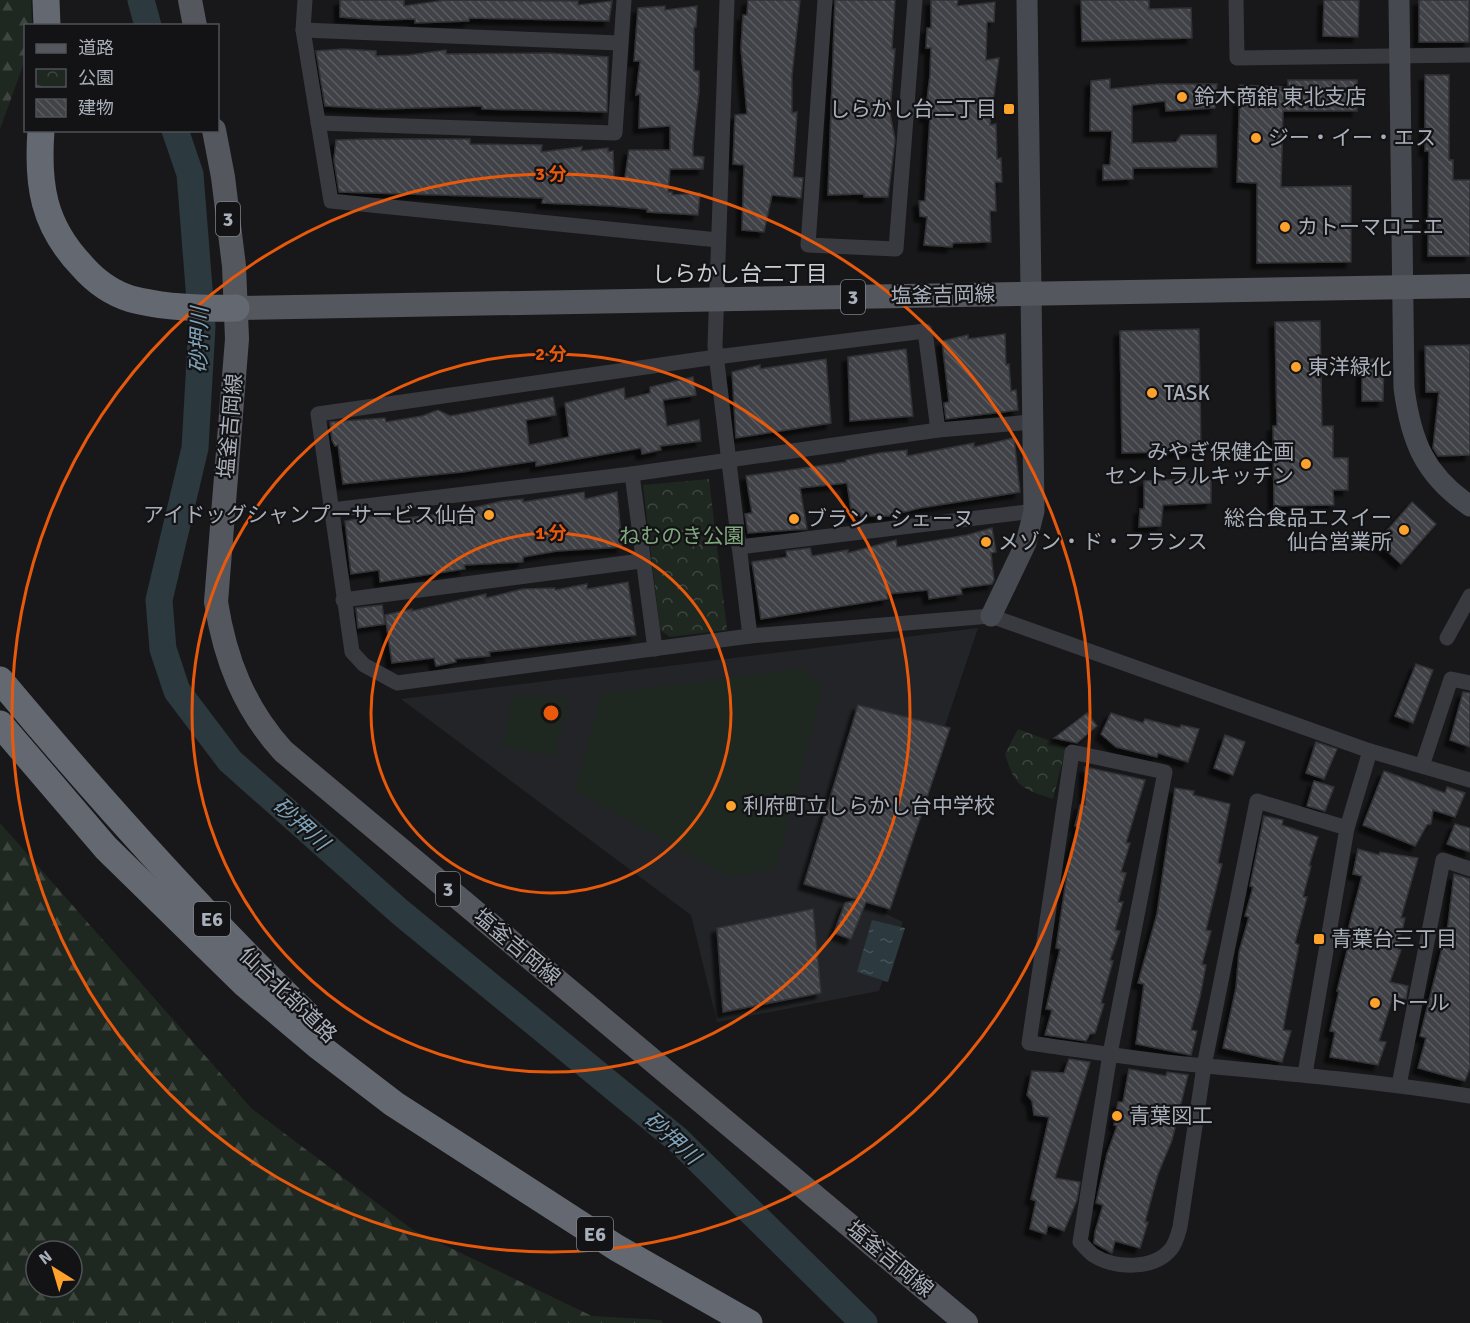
<svg xmlns="http://www.w3.org/2000/svg" width="1470" height="1323" viewBox="0 0 1470 1323" font-family="Signika,'Noto Sans JP',sans-serif">
	<style>
		.built { fill: #232427 }
		.forest { fill: url(#forest-firs); fill-rule: evenodd }
		.park { fill: url(#park-crowns) }
		.pitch { fill: #1f2820 }
		.water { fill: url(#water-ripples) }
		.lines { fill: none; stroke-linecap: round; stroke-linejoin: round }
		.river { stroke: #2c393f; stroke-width: 27 }
		.building { fill: url(#building-back-hatch); stroke: #313236; stroke-width: 1.5; filter: url(#shadow) }
		.street { stroke: #383a3f; stroke-width: 15 }
		.secondary { stroke: #46494f; stroke-width: 21 }
		.primary { stroke: #54575e; stroke-width: 24 }
		.highway { stroke: #646971; stroke-width: 27 }
		.ring { fill: none; stroke: #e8590c; stroke-width: 3 }
		.poi-dot { fill: #fda22c; stroke: #131315; stroke-width: 2 }
		.labels { text-anchor: middle; dominant-baseline: central; stroke-width: 4.5; stroke-linejoin: round; paint-order: stroke }
		.shield { fill: #131315; stroke: #7c8189; stroke-width: 1.5 }
		.shield-label { font-size: 20px; font-weight: bold; fill: #a9b0bb }
		.poi-label { font-size: 21px; fill: #a9b0bb; stroke: #131315; text-anchor: start }
		.street-label { font-size: 21px; fill: #a9b0bb; stroke: #131315 }
		.park-label { font-size: 21px; fill: #80a77f; stroke: #131315 }
		.neighbourhood-label { font-size: 22px; fill: #cacfd6; stroke: #131315 }
		.water-label { font-size: 22px; font-style: italic; fill: #7ea2b7; stroke: #131315 }
		.centre { fill: #e8590c; stroke: #131315; stroke-width: 3 }
		.ring-label { font-size: 18px; text-anchor: middle; font-weight: bold; fill: #e8590c; stroke: #131315; stroke-width: 4.5; stroke-linejoin: round; paint-order: stroke }
	</style>
	<defs>
		<pattern id="forest-firs" width="22" height="20" patternUnits="userSpaceOnUse" patternTransform="scale(1.5)"><rect width="22" height="20" fill="#1f2820"/><path d="M5 1l3.5 6h-7zM16 11l3.5 6h-7z" fill="#3d453e"/></pattern>
		<pattern id="park-crowns" width="20" height="18" patternUnits="userSpaceOnUse" patternTransform="scale(1.5)"><rect width="20" height="18" fill="#1f2820"/><path d="M2 6a3 3 0 1 1 6 0M12 15a3 3 0 1 1 6 0" fill="none" stroke="#3d453e"/></pattern>
		<pattern id="water-ripples" width="26" height="14" patternUnits="userSpaceOnUse" patternTransform="scale(1.5)"><rect width="26" height="14" fill="#2c393f"/><path d="M2 4q2-2 4 0t4 0M15 11q2-2 4 0t4 0" fill="none" stroke="#485359"/></pattern>
		<pattern id="building-back-hatch" width="6" height="6" patternUnits="userSpaceOnUse" patternTransform="scale(1.5)"><rect width="6" height="6" fill="#414347"/><path d="M-1 5l2 2M0 0l6 6M5-1l2 2" fill="none" stroke="#5a5c60"/></pattern>
		<filter id="shadow"><feDropShadow dx="-5.5" dy="5.5" stdDeviation="1.5" flood-color="#0009"/></filter>
	</defs>
	<rect width="100%" height="100%" fill="#18181a"/>
	<polygon class="built" points="978,628 882,912 903,922 879,991 717,1022 691,915 401,699"/>
	<g class="forest">
		<polygon points="0,0 31,0 32,25 26,26 25,60 0,129"/>
		<path d="M0,823l252,286 161,121 179,86 69,4 2,3h-663zM36,1251h36v36h-36z"/>
	</g>
	<g class="park">
		<polygon points="709,479 727,630 670,637 660,630 643,485"/>
		<path d="M1018,729l48,18 -13,52c-32,-11 -38,-12 -48,-45z"/>
	</g>
	<g class="pitch">
		<polygon points="804,668 823,688 776,867 730,877 574,790 602,694"/>
		<polygon points="515,694 569,699 554,757 501,746"/>
	</g>
	<polygon class="water" points="872,920 905,928 888,982 857,972"/>
	<g class="lines">
		<g class="river">
			<polyline points="141,0 148,26"/>
			<polyline points="175,130 190,174 202,326 195,448 159,600 163,649 177,691 230,761 400,912 678,1140 864,1323"/>
		</g>
	</g>
	<g class="building">
		<polygon points="340,0 404,0 404,6 446,0 578,1 578,5 612,1 609,21 469,18 469,21 415,23 415,19 379,20 340,17"/>
		<polygon points="748,0 800,0 792,76 792,113 797,112 793,177 803,178 801,198 772,195 764,232 742,230 744,165 733,164 735,115 747,114 741,48 743,15 747,15"/>
		<polygon points="835,0 895,0 892,49 895,49 890,113 895,140 888,197 864,197 864,194 828,195"/>
		<polygon points="931,0 958,0 957,6 995,2 994,22 987,22 986,60 999,58 990,125 996,124 997,159 1001,158 1002,182 995,182 996,211 990,211 991,242 953,243 952,247 924,245 927,217 920,216 919,201 925,201 930,117 925,117 930,75 931,48 926,48 927,28 931,28"/>
		<polygon points="1081,0 1149,0 1149,9 1191,8 1192,38 1082,41"/>
		<polygon points="1324,0 1359,0 1358,37 1323,36"/>
		<rect x="1419" y="0" width="50" height="42"/>
		<polygon points="665,6 665,10 697,6 696,27 694,27 694,71 699,71 699,92 693,144 693,156 704,157 703,169 670,169 668,192 672,192 672,195 700,193 698,215 647,212 647,209 611,206 542,203 543,198 339,192 334,160 336,140 371,139 470,139 470,144 542,145 541,152 582,147 581,151 608,148 608,152 613,151 614,178 625,178 629,150 670,150 670,126 639,128 640,94 636,95 640,61 634,61 638,8"/>
		<polygon points="343,49 376,51 376,56 409,55 446,50 446,54 547,53 608,57 607,112 482,109 482,106 382,109 325,106 316,51"/>
		<polygon points="1425,75 1449,75 1449,160 1453,160 1453,180 1470,180 1470,256 1428,256 1429,151 1425,151"/>
		<polygon points="1110,79 1110,89 1159,84 1217,84 1215,108 1166,111 1165,101 1132,105 1132,143 1176,142 1181,135 1216,135 1217,167 1133,168 1133,179 1103,180 1103,165 1110,165 1112,131 1090,131 1091,81"/>
		<polygon points="1288,80 1357,80 1357,111 1283,111 1281,187 1351,186 1351,262 1257,263 1257,183 1237,182 1240,85 1288,87"/>
		<polygon points="1320,321 1322,426 1333,426 1333,458 1348,458 1348,490 1333,490 1334,505 1274,506 1273,426 1277,426 1275,322"/>
		<polygon points="1199,329 1201,451 1122,453 1120,331"/>
		<polygon points="1005,334 1006,365 1009,364 1011,391 1016,390 1018,410 946,419 944,403 949,402 942,341 968,335 968,339"/>
		<polygon points="1470,345 1470,455 1438,456 1433,448 1439,392 1426,392 1425,346"/>
		<polygon points="906,349 913,416 850,421 848,357"/>
		<polygon points="1384,358 1383,401 1362,401 1362,360"/>
		<polygon points="826,359 831,423 736,438 732,372 760,365 760,369"/>
		<polygon points="693,377 696,395 663,400 667,426 699,420 701,441 660,446 661,450 642,454 641,448 536,466 536,461 462,472 343,484 338,445 335,446 332,440 330,422 385,418 386,422 422,416 438,410 450,416 553,397 556,415 526,420 529,445 569,437 565,403 624,388 625,399 650,393 650,387"/>
		<polygon points="1014,438 1020,492 920,508 889,516 852,516 847,483 800,488 807,529 748,533 745,514 752,513 746,476 846,462 846,460 879,453 907,450 907,456 974,443 974,447"/>
		<polygon points="1211,478 1211,503 1163,505 1161,526 1139,527 1140,509 1144,509 1144,481"/>
		<polygon points="584,492 585,499 617,492 622,547 557,551 523,557 523,562 464,565 465,569 380,582 379,570 351,574 345,521 390,513 390,520 456,512 502,501 523,499 523,502"/>
		<polygon points="1412,502 1436,524 1401,564 1377,542"/>
		<polygon points="992,528 996,552 991,553 994,580 992,584 961,588 962,594 929,599 928,590 887,594 888,599 761,619 752,562 787,557 786,551 810,548 812,556 848,550 848,553 896,540 897,547 967,535"/>
		<polygon points="628,582 636,635 489,652 490,656 455,659 456,662 436,666 434,658 392,663 385,615 412,609 412,611 486,594 486,598 523,589 555,588 555,590 587,584 587,589"/>
		<polygon points="382,605 385,624 358,628 356,608"/>
		<polygon points="1416,664 1433,670 1413,723 1395,716"/>
		<polygon points="1463,692 1470,693 1470,747 1450,740"/>
		<polygon points="858,705 950,728 890,909 866,902 851,939 834,933 845,903 859,900 804,884"/>
		<polygon points="1087,713 1097,726 1077,743 1054,738"/>
		<polygon points="1111,713 1143,723 1145,719 1180,728 1181,725 1199,729 1188,762 1158,753 1157,757 1116,747 1101,734"/>
		<polygon points="1225,735 1245,742 1233,775 1214,768"/>
		<polygon points="1316,742 1337,749 1324,779 1306,773"/>
		<polygon points="1085,767 1145,780 1126,843 1130,843 1121,872 1126,873 1118,902 1123,902 1115,930 1120,931 1110,960 1113,961 1101,1003 1104,1004 1095,1033 1090,1034 1086,1041 1045,1035 1052,1010 1046,1009 1060,949 1056,948 1070,854 1078,826 1075,826 1080,805 1085,805"/>
		<polygon points="1384,771 1445,793 1447,787 1465,793 1455,817 1433,810 1431,824 1427,825 1415,846 1363,825"/>
		<polygon points="1314,781 1334,787 1325,811 1307,806"/>
		<polygon points="1175,788 1194,791 1193,795 1230,804 1218,863 1222,864 1206,930 1211,931 1202,964 1206,965 1200,997 1191,1030 1197,1031 1191,1055 1136,1044 1144,984 1138,983 1157,914"/>
		<polygon points="1264,816 1283,820 1282,825 1318,837 1309,866 1311,866 1303,897 1307,897 1295,943 1299,945 1283,1030 1291,1031 1282,1062 1223,1048 1236,988 1239,952 1249,917 1245,916 1253,887 1250,886"/>
		<polygon points="1455,824 1470,828 1470,852 1447,844"/>
		<polygon points="1358,849 1379,855 1380,852 1418,858 1401,918 1405,918 1398,949 1401,950 1390,982 1408,986 1406,999 1393,997 1379,1041 1386,1042 1378,1065 1330,1057 1335,1032 1330,1031 1339,991 1337,991 1350,939 1346,938 1362,876 1353,874"/>
		<polygon points="1454,874 1470,879 1470,1068 1465,1081 1418,1068 1426,1038 1420,1036 1448,925"/>
		<polygon points="813,909 821,993 723,1012 717,928"/>
		<polygon points="1069,1059 1090,1062 1055,1178 1080,1182 1077,1200 1064,1231 1048,1225 1046,1234 1030,1229 1036,1201 1031,1199 1049,1117 1034,1115 1032,1101 1027,1095 1032,1071 1064,1073"/>
		<polygon points="1129,1069 1166,1076 1167,1072 1188,1075 1172,1140 1158,1174 1145,1222 1148,1222 1140,1248 1115,1241 1112,1253 1094,1243 1095,1232 1103,1205 1096,1203 1107,1154 1117,1126 1114,1125 1118,1102 1123,1102"/>
	</g>
	<g class="lines">
		<g class="street">
			<polyline points="305,0 303,30 331,201 718,240"/>
			<polyline points="727,0 715,346 750,636"/>
			<polyline points="825,0 808,245 896,249 915,0"/>
			<polyline points="1236,0 1237,58 1470,55"/>
			<polyline points="303,30 619,43"/>
			<polyline points="318,123 615,133 624,0"/>
			<polyline points="938,430 925,331 716,357 318,414 352,652 364,665 397,683 750,636 991,616 1370,751 1470,780"/>
			<polyline points="632,474 655,649"/>
			<polyline points="332,510 632,474 938,430 1032,422"/>
			<polyline points="739,547 1034,511"/>
			<polyline points="343,600 641,561"/>
			<polyline points="1447,638 1470,596"/>
			<polyline points="1422,766 1451,679 1470,683"/>
			<path d="M1347,828l-90,-27 -53,265 -24,161c-2,7 -4,16 -9,22 -17,21 -56,20 -78,6 -5,-4 -9,-9 -13,-13l30,-188 55,-282 -93,-20 -43,291c59,8 118,18 177,23 88,8 176,16 264,30"/>
			<polyline points="1305,1074 1347,828 1370,751"/>
			<polyline points="1399,1085 1443,860 1470,869"/>
		</g>
		<g class="secondary">
			<path d="M1399,0l5,388c7,54 21,87 66,118"/>
			<polyline points="991,616 1026,543 1034,511 1027,0"/>
		</g>
		<g class="primary">
			<polyline points="190,0 195,26"/>
			<path d="M214,130l9,47 11,89 3,73 -21,263c9,57 28,106 67,149l683,572"/>
			<polyline points="236,308 1470,286"/>
		</g>
		<g class="highway">
			<polyline points="46,0 47,26"/>
			<path d="M41,130c-4,55 2,95 41,136 13,15 30,27 49,33 35,9 70,10 105,9"/>
			<path d="M0,680c97,116 198,229 307,335"/>
			<polyline points="0,724 106,848 246,985 317,1045 394,1104 617,1248 749,1323"/>
		</g>
	</g>
	<g class="ring">
		<circle cx="551" cy="713" r="180"/>
		<circle cx="551" cy="713" r="359"/>
		<circle cx="551" cy="713" r="539"/>
	</g>
	<g class="poi-dot">
		<circle cx="1182" cy="97" r="6"/>
		<rect x="1003" y="103" width="12" height="12" rx="3"/>
		<circle cx="1256" cy="138" r="6"/>
		<circle cx="1285" cy="227" r="6"/>
		<circle cx="1296" cy="367" r="6"/>
		<circle cx="1152" cy="393" r="6"/>
		<circle cx="1306" cy="464" r="6"/>
		<circle cx="489" cy="515" r="6"/>
		<circle cx="794" cy="519" r="6"/>
		<circle cx="1404" cy="530" r="6"/>
		<circle cx="986" cy="542" r="6"/>
		<circle cx="731" cy="806" r="6"/>
		<rect x="1313" y="933" width="12" height="12" rx="3"/>
		<circle cx="1375" cy="1003" r="6"/>
		<circle cx="1117" cy="1116" r="6"/>
	</g>
	<g class="labels">
		<g class="shield">
			<rect x="216" y="202" width="24" height="34" rx="4.5"/>
			<rect x="841" y="280" width="24" height="34" rx="4.5"/>
			<rect x="436" y="872" width="24" height="34" rx="4.5"/>
			<rect x="194" y="902" width="36" height="34" rx="4.5"/>
			<rect x="577" y="1217" width="36" height="34" rx="4.5"/>
		</g>
		<g class="shield-label">
			<text x="228" y="219">3</text>
			<text x="853" y="297">3</text>
			<text x="448" y="889">3</text>
			<text x="212" y="919">E6</text>
			<text x="595" y="1234">E6</text>
		</g>
		<g class="poi-label">
			<text x="1194" y="97">鈴木商舘 東北支店</text>
			<text x="997" y="109" text-anchor="end">しらかし台二丁目</text>
			<text x="1268" y="138">ジー・イー・エス</text>
			<text x="1297" y="227">カトーマロニエ</text>
			<text x="1308" y="367">東洋緑化</text>
			<text x="1164" y="393">TASK</text>
			<text x="1294" y="452" text-anchor="end">みやぎ保健企画<tspan x="1294" dy="24">セントラルキッチン</tspan></text>
			<text x="477" y="515" text-anchor="end">アイドッグシャンプーサービス仙台</text>
			<text x="1392" y="518" text-anchor="end">総合食品エスイー<tspan x="1392" dy="24">仙台営業所</tspan></text>
			<text x="806" y="519">ブラン・シェーヌ</text>
			<text x="998" y="542">メゾン・ド・フランス</text>
			<text x="743" y="806">利府町立しらかし台中学校</text>
			<text x="1331" y="939">青葉台三丁目</text>
			<text x="1387" y="1003">トール</text>
			<text x="1129" y="1116">青葉図工</text>
		</g>
		<g class="street-label">
			<text transform="translate(943 295) rotate(-1)">塩釜吉岡線</text>
			<text transform="translate(230 426) rotate(-85)">塩釜吉岡線</text>
			<text transform="translate(517 947) rotate(40)">塩釜吉岡線</text>
			<text transform="translate(288 995) rotate(44)">仙台北部道路</text>
			<text transform="translate(890 1259) rotate(40)">塩釜吉岡線</text>
		</g>
		<g class="park-label">
			<text x="682" y="536">ねむのき公園</text>
		</g>
		<g class="neighbourhood-label">
			<text x="740" y="273">しらかし台二丁目</text>
		</g>
		<g class="water-label">
			<text transform="translate(199 340) rotate(-89)">砂押川</text>
			<text transform="translate(301 824) rotate(42)">砂押川</text>
			<text transform="translate(672 1138) rotate(42)">砂押川</text>
		</g>
	</g>
	<circle cx="551" cy="713" r="9" class="centre"/>
	<g class="ring-label">
		<text x="551" y="180">3 分</text>
		<text x="551" y="360">2 分</text>
		<text x="551" y="539">1 分</text>
	</g>
	<rect x="24" y="24" width="195" height="108" fill="#131315" stroke="#4f5257" stroke-width="1.5"/>
	<rect x="36" y="44" width="30" height="9" fill="#54575e" stroke="#4f5257" stroke-width="1.5"/>
	<text x="78" y="54" font-size="18" fill="#a9b0bb">道路</text>
	<rect x="36" y="69" width="30" height="18" fill="url(#park-crowns)" stroke="#4f5257" stroke-width="1.5"/>
	<text x="78" y="84" font-size="18" fill="#a9b0bb">公園</text>
	<rect x="36" y="99" width="30" height="18" fill="url(#building-back-hatch)" stroke="#4f5257" stroke-width="1.5"/>
	<text x="78" y="114" font-size="18" fill="#a9b0bb">建物</text>
	<g transform="translate(54 1269) rotate(323)"><circle r="28" fill="#131315" stroke="#4f5257" stroke-width="1.5"/>
	<path d="M0-4.5L10 22L0 15L-10 22Z" fill="#fda22c"/>
	<text y="-9" font-size="16" font-weight="bold" text-anchor="middle" fill="#a9b0bb">N</text>
	</g>
</svg>
